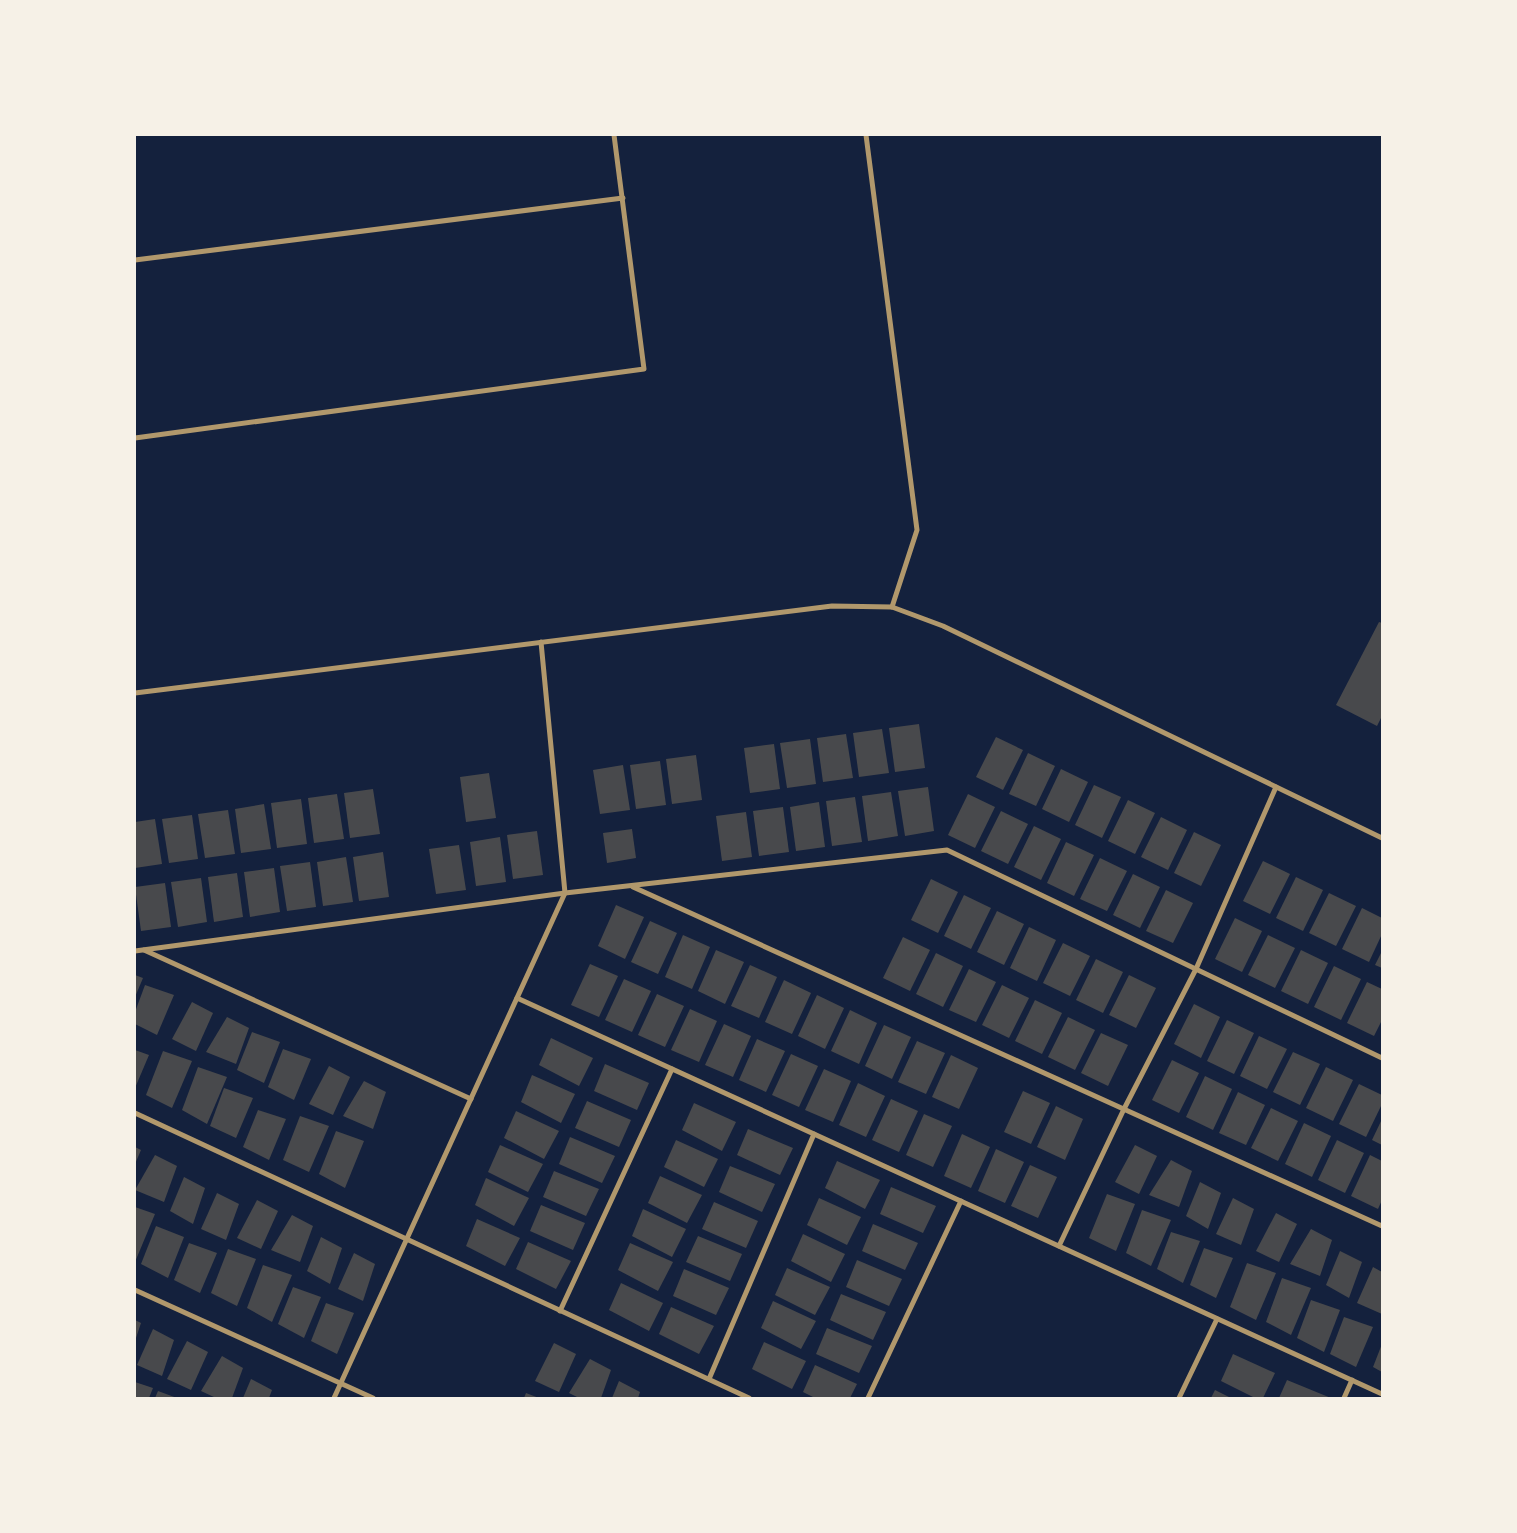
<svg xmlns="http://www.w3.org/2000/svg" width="1517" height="1533" viewBox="0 0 1517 1533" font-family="Mulish,sans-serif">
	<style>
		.building { fill: #48494c }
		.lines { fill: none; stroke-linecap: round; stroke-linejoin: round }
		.minor { stroke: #b1986c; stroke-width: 5 }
	</style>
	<rect width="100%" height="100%" fill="#14213d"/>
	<g class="building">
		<polygon points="1379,622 1382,623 1382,716 1377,726 1336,705"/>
		<polygon points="919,724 925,768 895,772 889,728"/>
		<polygon points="882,729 889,773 859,777 853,733"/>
		<polygon points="846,734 853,778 823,782 817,738"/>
		<polygon points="996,737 1023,750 1003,790 976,777"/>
		<polygon points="810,739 816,784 787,788 780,743"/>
		<polygon points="774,744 780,789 750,793 744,748"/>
		<polygon points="1028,753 1055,766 1036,806 1009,794"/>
		<polygon points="696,755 702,800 672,804 666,759"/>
		<polygon points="660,761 666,805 636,809 630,765"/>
		<polygon points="623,765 630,810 600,814 593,770"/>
		<polygon points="1061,769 1088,782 1069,822 1042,809"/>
		<polygon points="489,773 496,818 466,822 460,777"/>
		<polygon points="1094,785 1121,797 1102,838 1075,825"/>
		<polygon points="928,787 934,831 905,836 898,791"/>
		<polygon points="373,789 380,834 350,838 344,793"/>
		<polygon points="891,792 898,836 868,841 862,796"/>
		<polygon points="337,794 344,839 314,843 308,798"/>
		<polygon points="968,794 995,807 975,848 948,835"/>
		<polygon points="855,797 862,842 832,846 826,801"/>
		<polygon points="301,799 307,844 277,848 271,803"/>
		<polygon points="1128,800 1155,813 1135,854 1108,841"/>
		<polygon points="819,802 825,847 796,851 790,807"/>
		<polygon points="264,804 271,849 241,853 235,809"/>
		<polygon points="783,807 789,852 759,856 753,811"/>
		<polygon points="228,810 235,854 205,858 198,814"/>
		<polygon points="1001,811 1028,824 1008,864 981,851"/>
		<polygon points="746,812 752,857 722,861 716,816"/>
		<polygon points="192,815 198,859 169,863 162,819"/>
		<polygon points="1161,817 1187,830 1168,870 1141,857"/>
		<polygon points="155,819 162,864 135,868 135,822"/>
		<polygon points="1034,826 1061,839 1041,880 1014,867"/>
		<polygon points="632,829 636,858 607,863 603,833"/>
		<polygon points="537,831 543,875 513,879 507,835"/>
		<polygon points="1194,832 1221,845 1201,886 1174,873"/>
		<polygon points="500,837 506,882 476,886 470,842"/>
		<polygon points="1066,842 1094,855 1074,896 1047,883"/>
		<polygon points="459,845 466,890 436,894 429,849"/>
		<polygon points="383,852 389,897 359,901 353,857"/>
		<polygon points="346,857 353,902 323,906 317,862"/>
		<polygon points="1100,858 1127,871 1107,911 1080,899"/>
		<polygon points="1263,861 1290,874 1270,914 1243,901"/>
		<polygon points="310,862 316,907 287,911 280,866"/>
		<polygon points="274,868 280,912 250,917 244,872"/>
		<polygon points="237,873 243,917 214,922 208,877"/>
		<polygon points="1133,874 1160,887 1140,928 1113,915"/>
		<polygon points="1296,877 1323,890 1303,931 1276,918"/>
		<polygon points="201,878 207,922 178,927 171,882"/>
		<polygon points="931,879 958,892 938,933 911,920"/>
		<polygon points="165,883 171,927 141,931 135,887"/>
		<polygon points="1166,890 1193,903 1173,943 1146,931"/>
		<polygon points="1329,893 1356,906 1336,946 1309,933"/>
		<polygon points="964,895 991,908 971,949 944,936"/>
		<polygon points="616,905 644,917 625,959 598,946"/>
		<polygon points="1362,908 1382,918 1382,934 1369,962 1342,949"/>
		<polygon points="997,911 1024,924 1004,965 977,952"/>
		<polygon points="1235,918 1262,931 1242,972 1215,959"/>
		<polygon points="650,921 677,933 658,974 631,962"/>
		<polygon points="1029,927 1056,940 1037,981 1010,968"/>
		<polygon points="683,935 710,947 692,989 665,977"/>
		<polygon points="1268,935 1295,948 1275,988 1248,975"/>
		<polygon points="903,937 930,950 910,991 883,978"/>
		<polygon points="1063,943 1090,956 1070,996 1043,983"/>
		<polygon points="716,950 744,962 725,1004 698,991"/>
		<polygon points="1301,950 1328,963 1308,1004 1281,991"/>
		<polygon points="1382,951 1382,968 1375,965"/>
		<polygon points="936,953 963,966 943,1007 916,994"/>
		<polygon points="1096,959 1123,972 1103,1013 1076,1000"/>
		<polygon points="590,964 618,976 599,1017 571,1005"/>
		<polygon points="750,965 777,977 759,1018 731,1006"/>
		<polygon points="1334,966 1361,979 1341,1020 1314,1007"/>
		<polygon points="969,969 996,982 976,1022 949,1010"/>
		<polygon points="135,975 143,978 135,997"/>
		<polygon points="1129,975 1156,988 1136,1028 1109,1015"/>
		<polygon points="624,979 651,991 632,1032 605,1020"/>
		<polygon points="784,980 811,993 792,1034 765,1022"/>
		<polygon points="1367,982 1382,989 1382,1020 1374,1036 1347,1023"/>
		<polygon points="145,985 174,995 157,1035 135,1024 135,1012"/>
		<polygon points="1002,985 1029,998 1009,1038 982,1025"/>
		<polygon points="657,994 684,1006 665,1047 638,1035"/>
		<polygon points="817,995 844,1008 825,1049 798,1036"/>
		<polygon points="1035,1000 1062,1013 1042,1054 1015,1041"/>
		<polygon points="192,1002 213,1013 196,1051 172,1039"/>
		<polygon points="1194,1004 1220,1017 1201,1058 1174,1044"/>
		<polygon points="690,1009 717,1021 699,1062 671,1050"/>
		<polygon points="850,1010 877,1023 859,1064 831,1051"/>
		<polygon points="227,1017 249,1028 236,1064 206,1052"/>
		<polygon points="1068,1017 1095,1030 1075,1070 1048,1057"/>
		<polygon points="1227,1020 1254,1033 1234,1074 1207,1061"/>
		<polygon points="724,1024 751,1036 733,1077 705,1065"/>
		<polygon points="884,1025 911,1037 892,1079 865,1066"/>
		<polygon points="252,1032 280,1042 264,1083 237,1070"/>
		<polygon points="1101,1033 1128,1045 1108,1086 1081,1073"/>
		<polygon points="1259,1036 1287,1049 1267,1089 1240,1076"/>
		<polygon points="551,1038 593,1058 579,1086 539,1065"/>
		<polygon points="757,1039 785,1051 766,1092 739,1080"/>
		<polygon points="917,1041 945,1053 926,1094 898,1082"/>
		<polygon points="283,1049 311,1059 294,1100 268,1087"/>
		<polygon points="135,1050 149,1055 135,1088"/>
		<polygon points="163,1051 192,1061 172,1108 146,1095"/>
		<polygon points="1293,1052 1320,1064 1300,1105 1273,1092"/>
		<polygon points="791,1054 818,1066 799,1107 772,1095"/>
		<polygon points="951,1055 978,1068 959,1109 932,1097"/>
		<polygon points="1172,1060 1199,1073 1179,1113 1152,1100"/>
		<polygon points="605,1064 649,1083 637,1110 594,1091"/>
		<polygon points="329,1066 350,1077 333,1115 309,1104"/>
		<polygon points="198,1067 227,1077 207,1124 182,1110"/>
		<polygon points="1326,1067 1353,1080 1333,1121 1306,1108"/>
		<polygon points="824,1069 851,1081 833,1122 805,1110"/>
		<polygon points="532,1075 575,1094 561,1123 521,1102"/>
		<polygon points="1205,1076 1232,1089 1213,1130 1186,1117"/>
		<polygon points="364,1081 386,1092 373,1129 343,1116"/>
		<polygon points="858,1083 885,1096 866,1137 839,1125"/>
		<polygon points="1359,1084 1382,1095 1382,1104 1366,1137 1339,1124"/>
		<polygon points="224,1088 253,1098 236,1138 210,1126"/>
		<polygon points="1023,1091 1050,1103 1031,1144 1004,1132"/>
		<polygon points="1238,1092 1265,1105 1246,1145 1219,1133"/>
		<polygon points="891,1099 918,1111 899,1152 872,1140"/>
		<polygon points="587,1101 631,1120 619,1147 575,1128"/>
		<polygon points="694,1103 736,1122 722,1151 682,1130"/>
		<polygon points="1056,1106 1083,1119 1065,1160 1037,1147"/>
		<polygon points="1271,1108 1298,1121 1278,1161 1251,1148"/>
		<polygon points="258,1110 286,1119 269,1160 243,1147"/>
		<polygon points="516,1111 559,1131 544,1159 504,1138"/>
		<polygon points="924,1114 952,1126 933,1167 906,1155"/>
		<polygon points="300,1116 329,1126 309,1172 283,1160"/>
		<polygon points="1382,1119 1382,1145 1372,1140"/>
		<polygon points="1304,1123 1331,1136 1312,1177 1285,1164"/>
		<polygon points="748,1129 793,1148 780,1175 737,1155"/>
		<polygon points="336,1131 364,1141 345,1188 319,1174"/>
		<polygon points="962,1134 990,1147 971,1188 944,1176"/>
		<polygon points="570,1137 615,1156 602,1183 559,1164"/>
		<polygon points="676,1140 718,1159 704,1187 664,1167"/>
		<polygon points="1337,1140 1364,1153 1345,1193 1318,1180"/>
		<polygon points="500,1145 543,1164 528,1192 488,1172"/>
		<polygon points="1135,1145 1157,1156 1139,1194 1115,1182"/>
		<polygon points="135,1147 141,1150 135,1164"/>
		<polygon points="996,1149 1024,1162 1005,1203 978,1191"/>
		<polygon points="155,1155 177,1166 164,1202 135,1190"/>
		<polygon points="1370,1155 1382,1161 1382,1200 1378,1209 1351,1196"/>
		<polygon points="1171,1160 1192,1171 1179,1207 1149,1195"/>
		<polygon points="837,1161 880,1180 865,1209 825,1188"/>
		<polygon points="1030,1165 1057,1177 1038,1218 1011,1206"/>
		<polygon points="730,1166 775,1184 762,1212 719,1192"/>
		<polygon points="554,1171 599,1189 586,1216 543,1197"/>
		<polygon points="660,1176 702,1195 687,1223 648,1203"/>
		<polygon points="184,1177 205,1188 193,1224 170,1211"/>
		<polygon points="486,1178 529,1198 514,1226 475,1205"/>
		<polygon points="1200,1182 1221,1193 1208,1229 1186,1216"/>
		<polygon points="891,1187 936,1206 923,1233 880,1214"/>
		<polygon points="217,1193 239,1204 226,1240 201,1229"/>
		<polygon points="1107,1194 1135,1204 1116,1251 1089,1238"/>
		<polygon points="819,1198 861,1217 847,1245 807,1225"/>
		<polygon points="1233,1198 1254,1209 1241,1245 1216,1234"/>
		<polygon points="257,1200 278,1211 261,1249 237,1238"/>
		<polygon points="714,1202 758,1221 746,1248 702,1229"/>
		<polygon points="541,1205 585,1223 573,1250 530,1231"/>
		<polygon points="135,1207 155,1214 135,1262"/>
		<polygon points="643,1209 686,1229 672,1257 632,1236"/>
		<polygon points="1142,1210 1171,1220 1151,1266 1126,1253"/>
		<polygon points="1276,1213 1297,1224 1279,1262 1256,1251"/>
		<polygon points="292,1215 313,1226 300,1262 271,1250"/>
		<polygon points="477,1219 520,1238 505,1266 466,1246"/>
		<polygon points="873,1224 918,1243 905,1270 862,1251"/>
		<polygon points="156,1226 184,1237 168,1278 141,1264"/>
		<polygon points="1311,1229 1332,1240 1320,1276 1290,1264"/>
		<polygon points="1171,1232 1200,1241 1183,1283 1157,1269"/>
		<polygon points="803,1234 845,1254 831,1282 791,1261"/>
		<polygon points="698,1236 742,1254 730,1281 686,1262"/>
		<polygon points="321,1237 342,1248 330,1284 307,1271"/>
		<polygon points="528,1242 571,1261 556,1289 516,1269"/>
		<polygon points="189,1243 217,1253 200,1293 174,1280"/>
		<polygon points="630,1243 673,1262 658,1291 618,1270"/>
		<polygon points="1204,1248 1233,1258 1216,1298 1190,1285"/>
		<polygon points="228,1249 256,1259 237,1306 211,1293"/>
		<polygon points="1340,1251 1362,1262 1349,1298 1326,1285"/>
		<polygon points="354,1253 375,1264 363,1301 338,1289"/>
		<polygon points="857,1260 902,1279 889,1306 846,1287"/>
		<polygon points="1247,1263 1276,1273 1256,1320 1230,1307"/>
		<polygon points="263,1265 292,1275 272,1322 247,1308"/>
		<polygon points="1373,1267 1382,1272 1382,1314 1357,1303"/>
		<polygon points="787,1268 830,1287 815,1315 775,1295"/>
		<polygon points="684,1269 729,1288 716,1315 673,1296"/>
		<polygon points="1282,1278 1311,1288 1291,1335 1266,1322"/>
		<polygon points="621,1283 663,1303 649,1331 609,1310"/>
		<polygon points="293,1287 321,1297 304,1338 278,1324"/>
		<polygon points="841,1294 886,1312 873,1340 830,1320"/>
		<polygon points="1311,1300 1340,1310 1324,1352 1297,1338"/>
		<polygon points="773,1301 816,1321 801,1349 761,1328"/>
		<polygon points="326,1303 354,1313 337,1354 311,1341"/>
		<polygon points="671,1307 714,1326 699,1354 659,1334"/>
		<polygon points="1344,1317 1373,1327 1356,1367 1330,1354"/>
		<polygon points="135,1320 141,1323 135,1341"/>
		<polygon points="827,1328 872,1346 859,1373 816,1354"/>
		<polygon points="153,1329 174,1340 162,1376 137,1365"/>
		<polygon points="187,1341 208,1352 191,1390 167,1379"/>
		<polygon points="764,1342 806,1361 792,1389 752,1369"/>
		<polygon points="554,1343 576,1354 559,1392 535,1381"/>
		<polygon points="1382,1344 1382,1372 1373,1367"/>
		<polygon points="1233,1354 1275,1373 1263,1398 1255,1398 1221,1381"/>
		<polygon points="222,1356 243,1368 232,1398 216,1398 201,1391"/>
		<polygon points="590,1359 611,1370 601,1398 579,1398 569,1393"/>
		<polygon points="815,1365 857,1384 850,1398 815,1398 803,1392"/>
		<polygon points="251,1379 272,1390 269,1398 243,1398"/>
		<polygon points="1287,1380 1331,1398 1279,1398"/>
		<polygon points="619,1381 640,1392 638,1398 612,1398"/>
		<polygon points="135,1382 153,1388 149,1398 135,1398"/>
		<polygon points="1215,1390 1231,1398 1211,1398"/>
		<polygon points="158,1391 177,1398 155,1398"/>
		<polygon points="526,1393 539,1398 524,1398"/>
	</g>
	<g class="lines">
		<g class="minor">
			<polyline points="866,135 917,530 892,607"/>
			<polyline points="135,260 623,198"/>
			<polyline points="135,438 644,369 614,135"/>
			<polyline points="135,693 832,606 892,607 943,626 1382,838"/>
			<polyline points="633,887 1382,1226"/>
			<polyline points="144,950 471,1099"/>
			<polyline points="135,951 565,893 947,850 1382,1058"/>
			<polyline points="517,998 1382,1394"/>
			<polyline points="135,1113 749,1398"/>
			<polyline points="1059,1246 1124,1109 1196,969 1276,787"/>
			<polyline points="135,1290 373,1398"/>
			<polyline points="560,1311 672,1069"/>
			<polyline points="709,1379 814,1134"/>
			<polyline points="334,1398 565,893 541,642"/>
			<polyline points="868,1398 961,1201"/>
			<polyline points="1179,1398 1217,1319"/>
			<polyline points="1344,1398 1352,1380"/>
		</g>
	</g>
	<rect width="1517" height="1533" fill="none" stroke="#f6f1e7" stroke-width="272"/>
</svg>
